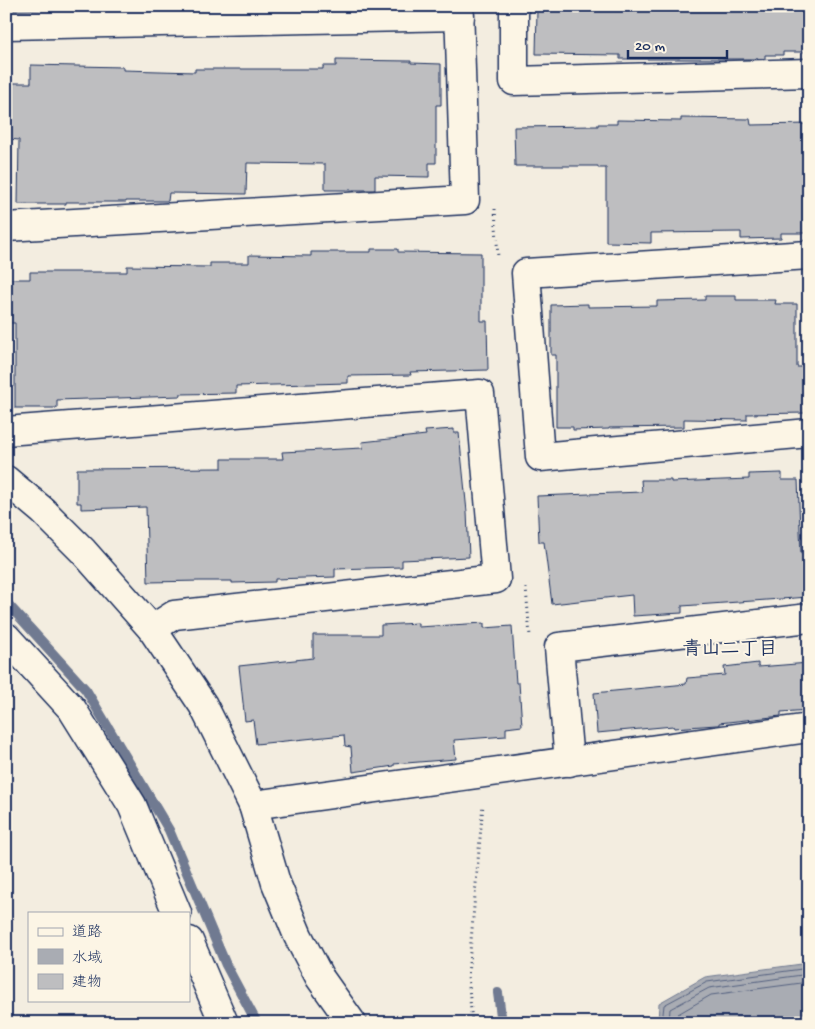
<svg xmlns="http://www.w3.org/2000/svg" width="815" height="1029" viewBox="0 0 815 1029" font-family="'Gochi Hand','Klee One',sans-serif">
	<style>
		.water { fill: #a9acb3; stroke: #707a91 }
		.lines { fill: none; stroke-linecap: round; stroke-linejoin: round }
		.shore { stroke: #546180; stroke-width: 1 }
		.stream { stroke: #707a91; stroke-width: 10 }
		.building { fill: #bebec0; stroke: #1b2f5e }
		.minor-casing { stroke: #1b2f5e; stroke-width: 31 }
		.path { stroke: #1b2f5e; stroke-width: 3; stroke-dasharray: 1 4; stroke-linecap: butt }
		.minor { stroke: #fcf5e5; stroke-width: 28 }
		.labels { text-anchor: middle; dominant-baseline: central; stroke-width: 4; stroke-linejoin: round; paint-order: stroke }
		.neighbourhood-label { font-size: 19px; font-weight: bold; fill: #1b2f5e; stroke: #fcf5e5 }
	</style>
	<rect width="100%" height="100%" fill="#f3ede0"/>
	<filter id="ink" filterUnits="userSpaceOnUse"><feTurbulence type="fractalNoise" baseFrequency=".02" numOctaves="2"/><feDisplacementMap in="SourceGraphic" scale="10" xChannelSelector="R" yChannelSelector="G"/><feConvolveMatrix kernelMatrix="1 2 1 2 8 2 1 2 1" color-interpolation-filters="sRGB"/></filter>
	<g filter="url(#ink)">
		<polygon class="water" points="809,963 809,1023 658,1023 659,1003 705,977"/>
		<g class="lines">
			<g class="shore">
				<polyline points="662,1023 664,1005 707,982 809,968"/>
				<polyline points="669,1023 670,1009 709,988 809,974"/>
				<polyline points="676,1023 678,1014 711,995 809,982"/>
			</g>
			<g class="stream">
				<polyline points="6,602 86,690 169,830 226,965 257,1023"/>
				<polyline points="498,993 502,1023"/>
			</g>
		</g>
		<g class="building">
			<polygon points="620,6 727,6 727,8 809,9 809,52 783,52 783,55 765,55 765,59 620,59 620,55 536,54 537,10 620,11"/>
			<polygon points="336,60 411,61 411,63 441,64 441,105 436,105 436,163 429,163 429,177 375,176 375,190 325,190 325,164 247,163 246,194 169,193 168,201 126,201 126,202 66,202 66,204 18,204 19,140 9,139 9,83 31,83 31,65 123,67 123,70 195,72 195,69 323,69 323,66 336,66"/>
			<polygon points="681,118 750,119 751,125 809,124 809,233 781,233 781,238 741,239 741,232 651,233 651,243 606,242 606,168 598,168 598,166 515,166 514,127 598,126 598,124 617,124 617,120 681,121"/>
			<polygon points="371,249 398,249 398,252 481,253 481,321 487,321 488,370 410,372 411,375 348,376 348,383 236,386 236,393 180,394 180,396 57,400 57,408 15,408 15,323 7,323 6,279 30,279 30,272 127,272 127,266 210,267 210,263 249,263 249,255 311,256 311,252 371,252"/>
			<polygon points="705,296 736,296 736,300 776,300 775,304 797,304 797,367 805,367 805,413 747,414 747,420 684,419 684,427 609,428 609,429 573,430 573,427 556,427 556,355 551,355 551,305 588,304 588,307 657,306 657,301 705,300"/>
			<polygon points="454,429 454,433 459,433 467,512 469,557 402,560 402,567 335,569 335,577 275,579 275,582 232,583 232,581 200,581 148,582 146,507 81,509 81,503 77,503 77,469 222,468 222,459 283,459 282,452 363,448 362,442 426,435 425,431"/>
			<polygon points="782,473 782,480 798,480 801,554 809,553 809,597 682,606 682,613 633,616 632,595 552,604 544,542 539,542 537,496 642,492 641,480 671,480 671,482 749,479 749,474"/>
			<polygon points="418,623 418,627 484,623 484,628 512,626 516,683 519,683 522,726 506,728 506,736 454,740 456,759 394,764 394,766 353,772 351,747 345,746 344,735 256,744 253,720 245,721 239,666 313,658 313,635 381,635 381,625"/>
			<polygon points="758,663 758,667 809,663 809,710 781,712 781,716 719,723 719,725 716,725 674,728 673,726 597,733 594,693 686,684 687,678 725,675 724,667"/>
		</g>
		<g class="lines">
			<g class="minor-casing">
				<g id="minor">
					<polyline points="514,6 514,81 809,73"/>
					<polyline points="6,25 460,16"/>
					<polyline points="6,227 465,200 459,6"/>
					<polyline points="809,255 526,273 540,457 809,433"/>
					<polyline points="6,431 480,394 496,579 174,615 152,629"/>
					<polyline points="6,480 43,511 83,551 152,629 203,705 253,805 276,883 298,936 320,978 352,1023"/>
					<polyline points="6,637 72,709 132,805 177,913"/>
					<polyline points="569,762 559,647 809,618"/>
					<polyline points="253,805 809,728"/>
					<polyline points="189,941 224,1023"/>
				</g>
			</g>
			<g class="path">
				<polyline points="495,209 498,258"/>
				<polyline points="526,588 530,636"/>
				<polyline points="472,1023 468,975 483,804"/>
			</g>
			<use href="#minor" class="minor"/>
		</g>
	</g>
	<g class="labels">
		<g class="neighbourhood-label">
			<text x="730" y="650">青山二丁目</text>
		</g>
	</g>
	<rect width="815" height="1029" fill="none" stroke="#fcf5e5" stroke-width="25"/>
	<rect x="12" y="12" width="790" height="1004" fill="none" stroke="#1b2f5e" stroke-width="2" filter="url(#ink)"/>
	<rect x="28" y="912" width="162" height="90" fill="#fcf5e5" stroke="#a2a6af"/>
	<rect x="38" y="928" width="25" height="8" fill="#fcf5e5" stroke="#a2a6af"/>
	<text x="72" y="936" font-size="15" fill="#1b2f5e">道路</text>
	<rect x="38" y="949" width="25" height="15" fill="#a9acb3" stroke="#a2a6af"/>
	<text x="72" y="962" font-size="15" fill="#1b2f5e">水域</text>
	<rect x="38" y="974" width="25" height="15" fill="#bebec0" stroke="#a2a6af"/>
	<text x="72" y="986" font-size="15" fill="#1b2f5e">建物</text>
	<path d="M628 50v8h99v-8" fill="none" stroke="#1b2f5e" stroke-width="2.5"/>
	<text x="635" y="50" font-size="15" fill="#1b2f5e" stroke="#fcf5e5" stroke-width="4" paint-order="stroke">20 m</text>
</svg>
